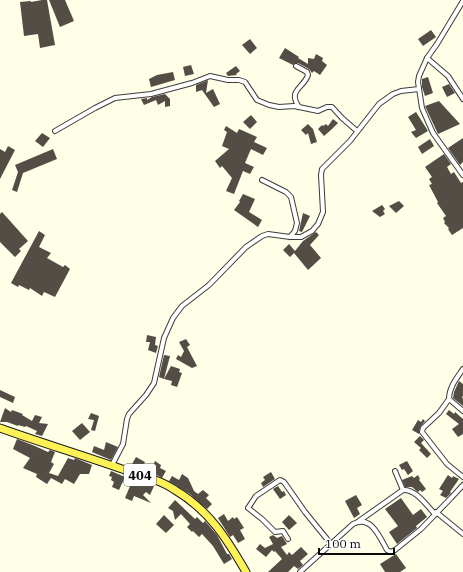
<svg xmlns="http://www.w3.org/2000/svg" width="463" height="572" viewBox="0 0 463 572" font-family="'IBM Plex Serif',serif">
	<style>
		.building { fill: #534d46 }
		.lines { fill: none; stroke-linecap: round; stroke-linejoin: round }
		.minor-casing { stroke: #3d3d3d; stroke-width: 6 }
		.primary-casing { stroke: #1b1b1b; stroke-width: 9 }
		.minor { stroke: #fff; stroke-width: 4 }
		.primary { stroke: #fff257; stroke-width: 7 }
		.labels { text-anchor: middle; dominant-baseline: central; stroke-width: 4; stroke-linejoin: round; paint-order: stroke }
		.shield { fill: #fff; stroke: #545454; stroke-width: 1 }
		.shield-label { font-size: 13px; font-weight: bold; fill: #0a0a0a }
	</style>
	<rect width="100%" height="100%" fill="#fffee7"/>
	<g class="building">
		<polygon points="42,0 47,0 55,45 40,48 38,34 24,36 20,2 31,1 31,2"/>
		<polygon points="49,0 65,0 74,21 60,27"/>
		<polygon points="431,30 436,37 423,46 418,39"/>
		<polygon points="250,39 257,48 250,54 242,45"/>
		<polygon points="285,48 299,57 298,58 308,64 308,58 314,59 316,54 323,58 322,61 327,65 320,75 314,71 312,73 309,69 298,63 295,63 293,65 279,58"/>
		<polygon points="191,65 194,74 185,76 183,67"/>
		<polygon points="236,66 240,71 236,74 237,75 228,76 226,73"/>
		<polygon points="173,72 175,80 151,87 149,79 157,75"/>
		<polygon points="428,77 433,93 425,96 422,87 422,79"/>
		<polygon points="208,80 206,93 213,89 220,104 214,107 202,90 196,92 196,85"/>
		<polygon points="449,84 455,93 447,97 442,87"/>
		<polygon points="165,94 170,99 170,106 165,107 165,101 158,105 156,100 144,105 141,99 147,98 147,100 152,97"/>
		<polygon points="439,101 460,124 438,134 425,106"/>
		<polygon points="416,112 428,131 416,138 411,132 416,130 408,117"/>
		<polygon points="251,115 257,122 250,129 243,122"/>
		<polygon points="333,119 338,123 332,129 324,136 318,129 322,125 323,126 326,124 328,126"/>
		<polygon points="308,124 313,129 317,142 311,144 308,133 306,135 301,130"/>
		<polygon points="226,126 237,133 239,129 257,137 254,142 267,148 263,155 251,149 245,163 254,167 250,174 243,171 234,194 226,191 232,178 222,166 220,168 215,161 229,149 222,146 227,132 224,130"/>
		<polygon points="42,133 50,138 43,147 35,141"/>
		<polygon points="463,138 463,162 460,165 448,148"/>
		<polygon points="430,139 434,146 422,154 418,147"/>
		<polygon points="8,146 15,150 0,179 0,149 5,152"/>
		<polygon points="53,149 57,159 23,173 17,192 12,190 18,172 15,165"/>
		<polygon points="444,154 451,164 447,167 451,174 454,172 461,183 463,182 463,228 452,235 448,229 449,228 444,223 445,222 443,218 446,216 437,203 438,202 429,185 432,184 429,179 432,177 425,167"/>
		<polygon points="243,194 255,199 249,212 262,220 258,227 234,210 240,202 239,201"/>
		<polygon points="399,201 404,206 396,213 389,206"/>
		<polygon points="382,205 385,209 383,211 385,214 380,217 372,211"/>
		<polygon points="2,212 28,241 19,249 21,251 15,257 0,242 0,214"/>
		<polygon points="303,213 310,216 302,232 299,231"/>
		<polygon points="39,231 45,235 39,247 51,253 47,258 63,267 65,265 70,269 55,297 44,292 42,296 30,288 29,290 19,285 18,287 11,283"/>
		<polygon points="316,232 319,235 310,245 321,258 308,270 294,253 290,257 283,250 289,244 295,251 303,241"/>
		<polygon points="147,335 156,337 155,345 158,346 156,353 148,350 150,342 146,342"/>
		<polygon points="186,339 190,345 187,347 197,366 192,368 176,359 178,355 181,357 184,351 179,342"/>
		<polygon points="164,355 170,356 164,379 159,377"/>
		<polygon points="171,366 180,369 179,372 182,373 177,387 171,385 172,381 164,379"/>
		<polygon points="459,381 463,384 463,396 462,397 463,399 463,406 453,398 454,392"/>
		<polygon points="0,390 15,397 13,403 0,397"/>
		<polygon points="5,408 11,412 12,410 23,414 22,415 32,421 35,415 42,417 39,423 48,424 42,436 35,434 37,431 26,426 25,427 18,425 18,426 7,422 0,422"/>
		<polygon points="449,410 454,414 455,412 463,419 463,434 458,437 452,429 459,424 446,414"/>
		<polygon points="91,413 99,416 95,431 91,430 94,420 88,419"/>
		<polygon points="423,419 425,421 420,427 419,434 412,430 418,420 421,422"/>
		<polygon points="82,423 90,432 80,440 72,431"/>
		<polygon points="420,436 424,440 421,443 431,454 427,458 419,450 421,448 414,442"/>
		<polygon points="17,439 35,446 48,452 50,450 55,452 51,462 54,464 49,473 58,476 68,458 74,460 75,458 92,465 89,474 80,474 74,484 65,479 62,484 51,478 47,484 36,477 37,474 23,468 30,458 13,449"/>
		<polygon points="106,442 118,447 111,460 92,452 94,446 104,450"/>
		<polygon points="136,457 145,462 141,470 131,466"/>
		<polygon points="155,461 161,465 160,468 166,471 162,478 150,471"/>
		<polygon points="407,461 413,471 408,475 404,469 402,470 399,465"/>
		<polygon points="111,471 125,477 119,490 112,487 114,482 111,480 112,477 109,476"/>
		<polygon points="271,472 275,479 263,487 261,483 265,480 263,477"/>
		<polygon points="182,474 188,478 194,491 198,494 203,490 209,495 206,498 212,504 207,509 190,494 169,481 172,476 179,480"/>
		<polygon points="418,475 420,479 419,480 426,489 422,492 420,490 418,492 412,487 405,487 402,480 412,476 414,478"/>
		<polygon points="448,475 452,478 453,476 459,479 450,492 451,493 446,498 440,495 443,491 439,489"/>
		<polygon points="133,479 154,486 150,495 146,492 143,495 151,503 134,496 132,501 125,498"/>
		<polygon points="278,486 282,492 284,491 286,495 280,499 273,489"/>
		<polygon points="356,495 362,505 357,508 360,514 354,518 345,501"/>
		<polygon points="401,498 413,515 421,509 427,517 416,526 417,528 397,544 389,532 398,526 385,509"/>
		<polygon points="175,500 195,519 197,517 203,523 205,521 217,535 227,554 229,554 232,559 224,564 213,546 202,534 199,537 193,531 192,532 187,527 190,524 181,514 175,520 173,511 168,508"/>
		<polygon points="224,514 228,521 233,517 234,519 237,517 244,528 240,530 245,539 238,543 233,535 230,537 218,518"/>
		<polygon points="164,515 174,525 166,533 156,524"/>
		<polygon points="289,515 297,523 289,530 282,522"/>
		<polygon points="273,535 277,538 282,536 287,544 281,547 287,555 289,552 292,555 301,547 308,554 300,561 303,565 298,569 294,566 288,572 268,572 282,559 275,551 274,552 272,550 266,557 256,549 260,544 265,548 273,544 269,537"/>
		<polygon points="396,554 406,568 400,572 385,572 380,564"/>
	</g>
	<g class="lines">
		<g class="minor-casing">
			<g id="minor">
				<polyline points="463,1 437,44 427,58 419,76 418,82 422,108 433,133 463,175"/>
				<polyline points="427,58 448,76 463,99"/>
				<path d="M296,66l11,6 1,3c-4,13 -21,15 -9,32"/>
				<polyline points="55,131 95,108 115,98 151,94 192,83 210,76 228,80 239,80 245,82 257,100 269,105 279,107 294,106 318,111 327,107 332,107 342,118 357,131"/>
				<polyline points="262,180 286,192 291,197 297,223 295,231 290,237"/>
				<path d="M463,369c-6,9 -14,18 -14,30l14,12"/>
				<polyline points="449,399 439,413 423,428 422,432 447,464 463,477"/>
				<polyline points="112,465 123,444 127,419 129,414 146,395 154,383 164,338 173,318 182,306 209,285 246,247 262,236 268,234 290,237 301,237 312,231 318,224 323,212 321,175 322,169 350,141 379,104 393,94 401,91 419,89"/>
				<polyline points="395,471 403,490"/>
				<polyline points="436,512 463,534"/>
				<path d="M359,521l44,-31c13,-1 23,15 32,24"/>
				<polyline points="288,539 283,531 275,532 262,519 248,508 256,496 280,480 284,482 305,512 331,544"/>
				<path d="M300,572l53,-48c18,-10 27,14 34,26l4,2 4,-2 26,-21 30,-31 12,-13"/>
			</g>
		</g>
		<g class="primary-casing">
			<path id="primary" d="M0,428c39,14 79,26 119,40 18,6 40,11 56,22 34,20 52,49 71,82"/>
		</g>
		<use href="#minor" class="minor"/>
		<use href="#primary" class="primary"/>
	</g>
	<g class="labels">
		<rect class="shield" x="124" y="464" width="32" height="22" rx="3"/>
		<g class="shield-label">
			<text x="140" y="475">404</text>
		</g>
	</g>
	<path d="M319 548v6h75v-6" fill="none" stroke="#0a0a0a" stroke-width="2"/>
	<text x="325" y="548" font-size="12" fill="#0a0a0a" stroke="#ffffff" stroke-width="3" paint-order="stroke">100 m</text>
</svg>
